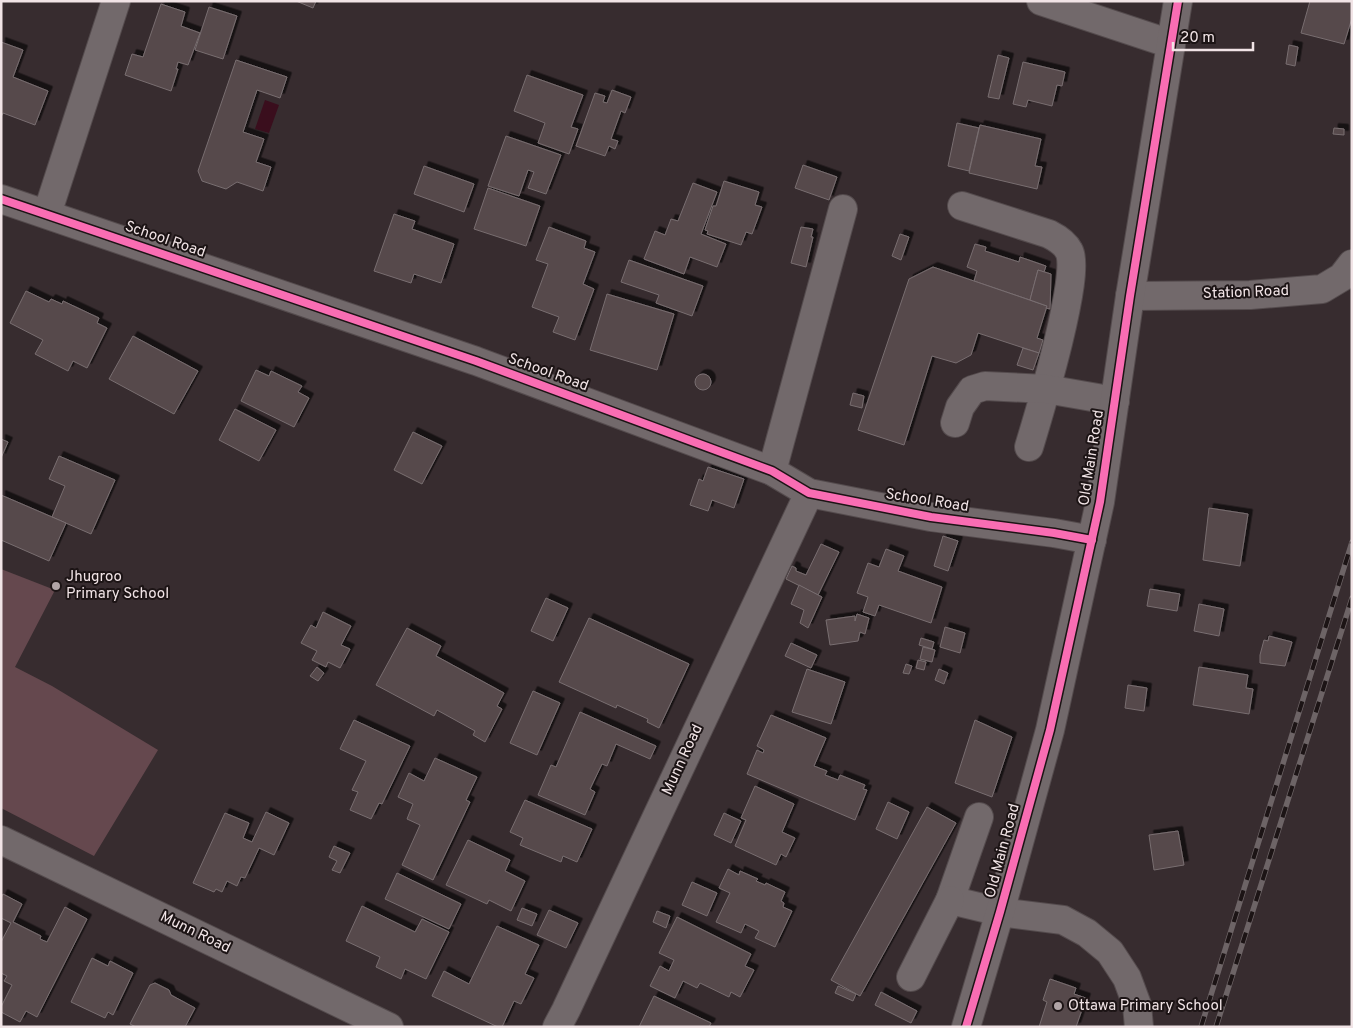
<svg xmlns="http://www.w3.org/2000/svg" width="1353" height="1028" viewBox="0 0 1353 1028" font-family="Overpass,sans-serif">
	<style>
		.green { fill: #65484e }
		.water { fill: #3a0e1d }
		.building { fill: #56484b; stroke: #786e70; filter: url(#shadow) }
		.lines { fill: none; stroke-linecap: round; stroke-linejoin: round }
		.minor-casing { stroke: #544b4d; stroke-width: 30 }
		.minor { stroke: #72696b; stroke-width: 28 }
		.rail-casing { stroke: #6d6466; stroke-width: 5.5 }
		.rail { stroke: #1c1415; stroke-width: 4; stroke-dasharray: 11; stroke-linecap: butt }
		.cycleway-casing { stroke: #1c1415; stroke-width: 11 }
		.cycleway { stroke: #f96db3; stroke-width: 8 }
		.poi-dot { fill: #b0a4a6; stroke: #1c1415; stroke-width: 2 }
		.labels { text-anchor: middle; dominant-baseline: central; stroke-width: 4; stroke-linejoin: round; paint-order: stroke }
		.street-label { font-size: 15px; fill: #f1e4e6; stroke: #1c1415 }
		.poi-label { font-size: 15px; fill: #f1e4e6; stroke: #1c1415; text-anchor: start }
	</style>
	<defs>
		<filter id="shadow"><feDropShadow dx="4.5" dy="-4.5" stdDeviation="0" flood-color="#0009"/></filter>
	</defs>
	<rect width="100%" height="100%" fill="#372c2f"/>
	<polygon class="green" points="1,569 55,590 15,667 52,686 158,750 94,856 1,808"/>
	<polygon class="water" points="265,100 279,105 269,133 255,129"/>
	<g class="building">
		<polygon points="296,1 316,1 313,8"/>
		<polygon points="1310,1 1352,1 1352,18 1344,44 1301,33"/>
		<polygon points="161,4 185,12 181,26 200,33 188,65 178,62 176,69 178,69 171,91 125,75 132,54 143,57"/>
		<polygon points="209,7 237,16 223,59 195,50"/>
		<polygon points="1,42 23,50 13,77 48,91 35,125 3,113 1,117"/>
		<polygon points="1289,45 1298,47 1295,66 1286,64"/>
		<polygon points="998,55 1009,58 999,99 988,97"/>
		<polygon points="236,60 287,77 280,98 257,90 243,132 264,139 256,162 271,167 263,191 237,182 226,189 202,181 198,171"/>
		<polygon points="1023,62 1065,72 1062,86 1057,85 1052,106 1028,100 1026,107 1013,104"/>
		<polygon points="527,75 583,95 571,127 578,129 569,154 538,143 545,123 514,111"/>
		<polygon points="612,90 631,97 625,113 621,111 611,139 618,141 615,149 609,146 605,156 576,146 595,93 605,96 603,102 607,103"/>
		<polygon points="957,123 979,128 969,171 948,166"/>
		<polygon points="980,125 1041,139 1035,166 1042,167 1037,189 969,173"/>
		<polygon points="1334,128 1344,129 1344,135 1333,134"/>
		<polygon points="506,136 561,155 546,194 528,188 534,172 528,170 519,196 488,186"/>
		<polygon points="803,165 837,177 829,200 795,188"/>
		<polygon points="424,166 474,184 464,212 414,194"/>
		<polygon points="724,181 759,192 755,205 762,207 752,234 746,232 741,245 707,234 708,231 705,230 713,206 716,206"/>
		<polygon points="693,183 717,192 701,234 726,244 717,267 690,257 684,274 644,259 655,231 665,235 671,219 678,221"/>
		<polygon points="488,188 540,206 526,246 474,229"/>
		<polygon points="394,214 415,221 412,229 454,244 441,283 414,274 411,283 374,271"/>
		<polygon points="549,227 586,241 584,248 595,252 583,284 594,289 575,340 553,332 559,317 532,307 548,264 536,260"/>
		<polygon points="801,227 813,229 811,237 813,237 806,267 791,263"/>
		<polygon points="900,234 909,237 901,260 892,256"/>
		<polygon points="975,244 986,247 985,251 1019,262 1020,257 1046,266 1044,272 1038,270 1030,300 974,281 977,271 967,267"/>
		<polygon points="629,260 703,286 692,316 656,303 659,295 621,282"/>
		<polygon points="933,267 1047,306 1037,338 1043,340 1039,353 978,333 971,355 956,363 932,356 904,445 858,430 909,279"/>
		<polygon points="1038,270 1051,274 1050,309 1046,308 1047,306 1030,300"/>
		<polygon points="26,291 49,302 51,299 62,304 63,301 99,318 97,323 107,328 87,368 73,361 68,371 35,354 43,340 10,323"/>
		<polygon points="607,294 674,314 657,370 590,350"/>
		<polygon points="133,336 198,371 174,414 109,379"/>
		<polygon points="1023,348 1039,353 1033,370 1017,365"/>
		<polygon points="256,370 269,376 271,371 302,386 298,392 309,398 294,427 241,401"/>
		<circle cx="703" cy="382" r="8"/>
		<polygon points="853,393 864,396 862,408 850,405"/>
		<polygon points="235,409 276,430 259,461 219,440"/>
		<polygon points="413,432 442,446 422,484 394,470"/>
		<polygon points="1,439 8,442 1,458"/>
		<polygon points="59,456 115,480 91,534 52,517 65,486 49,479"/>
		<polygon points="708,467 744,479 734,508 712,500 708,511 690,505 699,479 703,481"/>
		<polygon points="1,495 66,523 49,561 1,540"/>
		<polygon points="1209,508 1248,514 1240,566 1203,560"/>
		<polygon points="943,536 958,541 948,571 934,566"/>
		<polygon points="821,544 839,552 818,595 786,579 792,566 796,568 796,571 806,575"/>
		<polygon points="886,549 904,556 898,571 942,587 931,623 879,605 875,616 863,612 868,597 857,593 868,563 879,567"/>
		<polygon points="799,585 822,597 808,628 800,623 804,610 791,604"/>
		<polygon points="1150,589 1180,594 1177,611 1147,606"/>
		<polygon points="546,598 568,608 553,641 531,631"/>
		<polygon points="1199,604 1224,609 1219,636 1194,631"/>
		<polygon points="323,612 351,626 341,645 350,649 340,668 328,662 326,667 312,660 317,651 301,643 311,625 316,628"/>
		<polygon points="857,614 869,618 865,634 860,632 858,641 830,645 826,620 855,616 855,621"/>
		<polygon points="589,618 689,664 659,728 647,722 648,719 617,705 616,708 559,682"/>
		<polygon points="945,627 965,633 960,653 940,647"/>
		<polygon points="407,628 441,646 436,656 504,693 497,706 502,709 485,742 473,735 475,731 437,710 434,716 376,685"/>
		<polygon points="1269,636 1292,642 1285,666 1260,663 1260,655 1264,640 1268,641"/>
		<polygon points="921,638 934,642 932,649 919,645"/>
		<polygon points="791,643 817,655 811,668 785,656"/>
		<polygon points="923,647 935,650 932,662 920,659"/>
		<polygon points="918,660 926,662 924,670 916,668"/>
		<polygon points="906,664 912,666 909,674 903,673"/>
		<polygon points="317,667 324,673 318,681 310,676"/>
		<polygon points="1199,667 1248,675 1246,688 1253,689 1249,714 1193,705"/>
		<polygon points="807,669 845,682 831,724 792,712"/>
		<polygon points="939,669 948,673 944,684 935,680"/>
		<polygon points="1128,685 1147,688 1144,711 1125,708"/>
		<polygon points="533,691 560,703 537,755 510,743"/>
		<polygon points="580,712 656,746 650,759 616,744 607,766 602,764 590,789 595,792 585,815 538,795 551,765 556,767"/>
		<polygon points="771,715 826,738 814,766 827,771 825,775 838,780 840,775 865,785 863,789 867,790 855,820 747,774 757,750 763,753 764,750 757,746"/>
		<polygon points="354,720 410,746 382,804 379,803 371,819 350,810 358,792 352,790 366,761 340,749"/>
		<polygon points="975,720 1012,737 992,797 955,783"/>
		<polygon points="435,758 477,777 466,800 470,802 433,880 402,865 420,825 407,819 413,804 398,797 409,773 424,781"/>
		<polygon points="755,786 794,804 782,832 795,838 786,857 781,854 776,865 735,846 746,820 741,818"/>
		<polygon points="525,800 592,829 577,862 563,856 561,862 520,845 523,838 510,832"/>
		<polygon points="888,802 909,812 897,839 876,829"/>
		<polygon points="927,807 956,823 860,996 831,980"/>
		<polygon points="266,812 289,823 274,855 259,848 245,878 241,877 237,886 227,881 222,892 216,889 214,892 193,883 225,813 249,823 243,838 252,842"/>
		<polygon points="724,813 741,821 731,843 714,835"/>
		<polygon points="1178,831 1184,865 1154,870 1149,835"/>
		<polygon points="468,840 510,860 505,871 525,881 511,911 489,900 487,904 446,885"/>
		<polygon points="334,846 350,853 340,873 332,870 337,861 329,857"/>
		<polygon points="728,869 739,875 740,871 758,879 756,881 765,885 766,883 785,892 781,901 784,903 783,907 792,911 775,947 755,938 759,931 745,924 741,933 716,922 730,893 719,888"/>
		<polygon points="397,873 461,904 449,929 385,899"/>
		<polygon points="692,882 717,893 707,916 682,905"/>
		<polygon points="3,894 22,904 13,922 41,936 40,939 47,942 65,907 87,919 37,1017 26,1011 20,1022 1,1012 1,1007 12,985 4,981 7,976 1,973 1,942 11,923 1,918 1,898"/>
		<polygon points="362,906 415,932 422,919 449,932 426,979 405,969 401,979 376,967 380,957 346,941"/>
		<polygon points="522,908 537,914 532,926 517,920"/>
		<polygon points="549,910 578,923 566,948 537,935"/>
		<polygon points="657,911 670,916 666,928 653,922"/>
		<polygon points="677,917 751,954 745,966 754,970 740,997 731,992 729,997 700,983 697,988 683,981 675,998 650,986 660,966 669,971 674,960 659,953"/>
		<polygon points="497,926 539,945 525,974 534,978 521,1004 514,1001 502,1027 498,1027 432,996 444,971 469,984"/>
		<polygon points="92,958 108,966 110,961 133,973 113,1015 108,1012 105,1018 71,1002"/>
		<polygon points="1050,979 1076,988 1074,994 1086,998 1076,1027 1039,1027 1047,1002 1043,1000"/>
		<polygon points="155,983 169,990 171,995 195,1008 185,1027 136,1027 130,1024 150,985"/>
		<polygon points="838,986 856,994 853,1001 835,993"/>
		<polygon points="881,992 917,1011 911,1023 875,1005"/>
		<polygon points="654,996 711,1023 709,1027 639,1027"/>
	</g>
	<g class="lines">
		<g class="minor-casing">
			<g id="minor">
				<polyline points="1041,1 1171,44"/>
				<polyline points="1,199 476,361 772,471 809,493 931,517 1054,533 1092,540"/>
				<path d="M962,206l87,28c8,4 16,9 20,17 13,22 -31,166 -40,196"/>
				<polyline points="47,214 116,1"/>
				<polyline points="1130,296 1250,295 1322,289 1342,277 1352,264"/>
				<polyline points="955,423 960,407 972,390 985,386 1046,389 1115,401"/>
				<polyline points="772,471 843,209"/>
				<polyline points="979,817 950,900 1000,912 1063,920 1087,933 1110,952 1127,978 1137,1005 1139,1027"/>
				<polyline points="1,840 389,1027"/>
				<polyline points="911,977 950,900"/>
				<polyline points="557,1027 566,1010 809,493"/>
				<polyline points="966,1027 1000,912 1050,730 1100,502 1130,296 1178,1"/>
			</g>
		</g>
		<use href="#minor" class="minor"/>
		<g class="rail-casing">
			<g id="rail">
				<polyline points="1201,1027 1352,542"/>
				<polyline points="1216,1027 1352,598"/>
			</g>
		</g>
		<use href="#rail" class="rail"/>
		<g class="cycleway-casing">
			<g id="cycleway">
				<polyline points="1,199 476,361 772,471 809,493 931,517 1054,533 1092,540"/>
				<polyline points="966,1027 1000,912 1050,730 1100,502 1130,296 1178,1"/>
			</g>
		</g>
		<use href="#cycleway" class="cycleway"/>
	</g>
	<g class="poi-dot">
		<circle cx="56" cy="586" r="5"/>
		<circle cx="1058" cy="1006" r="5"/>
	</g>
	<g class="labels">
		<g class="street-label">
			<text transform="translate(165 240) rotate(19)">School Road</text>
			<text transform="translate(1246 293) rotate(-2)">Station Road</text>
			<text transform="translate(548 373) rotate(20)">School Road</text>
			<text transform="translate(1092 458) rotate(-81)">Old Main Road</text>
			<text transform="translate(927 501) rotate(9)">School Road</text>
			<text transform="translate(683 760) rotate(-65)">Munn Road</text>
			<text transform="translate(1003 851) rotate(-75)">Old Main Road</text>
			<text transform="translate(195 933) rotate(26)">Munn Road</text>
		</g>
		<g class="poi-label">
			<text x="66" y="577">Jhugroo<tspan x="66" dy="17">Primary School</tspan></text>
			<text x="1068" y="1006">Ottawa Primary School</text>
		</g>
	</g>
	<rect width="1353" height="1028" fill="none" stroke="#f1e4e6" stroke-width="5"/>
	<path d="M1173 42v8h80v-8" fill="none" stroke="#f1e4e6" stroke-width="2.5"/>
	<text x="1180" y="42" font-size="15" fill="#f1e4e6" stroke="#1c1415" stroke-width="4" paint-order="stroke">20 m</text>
</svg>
